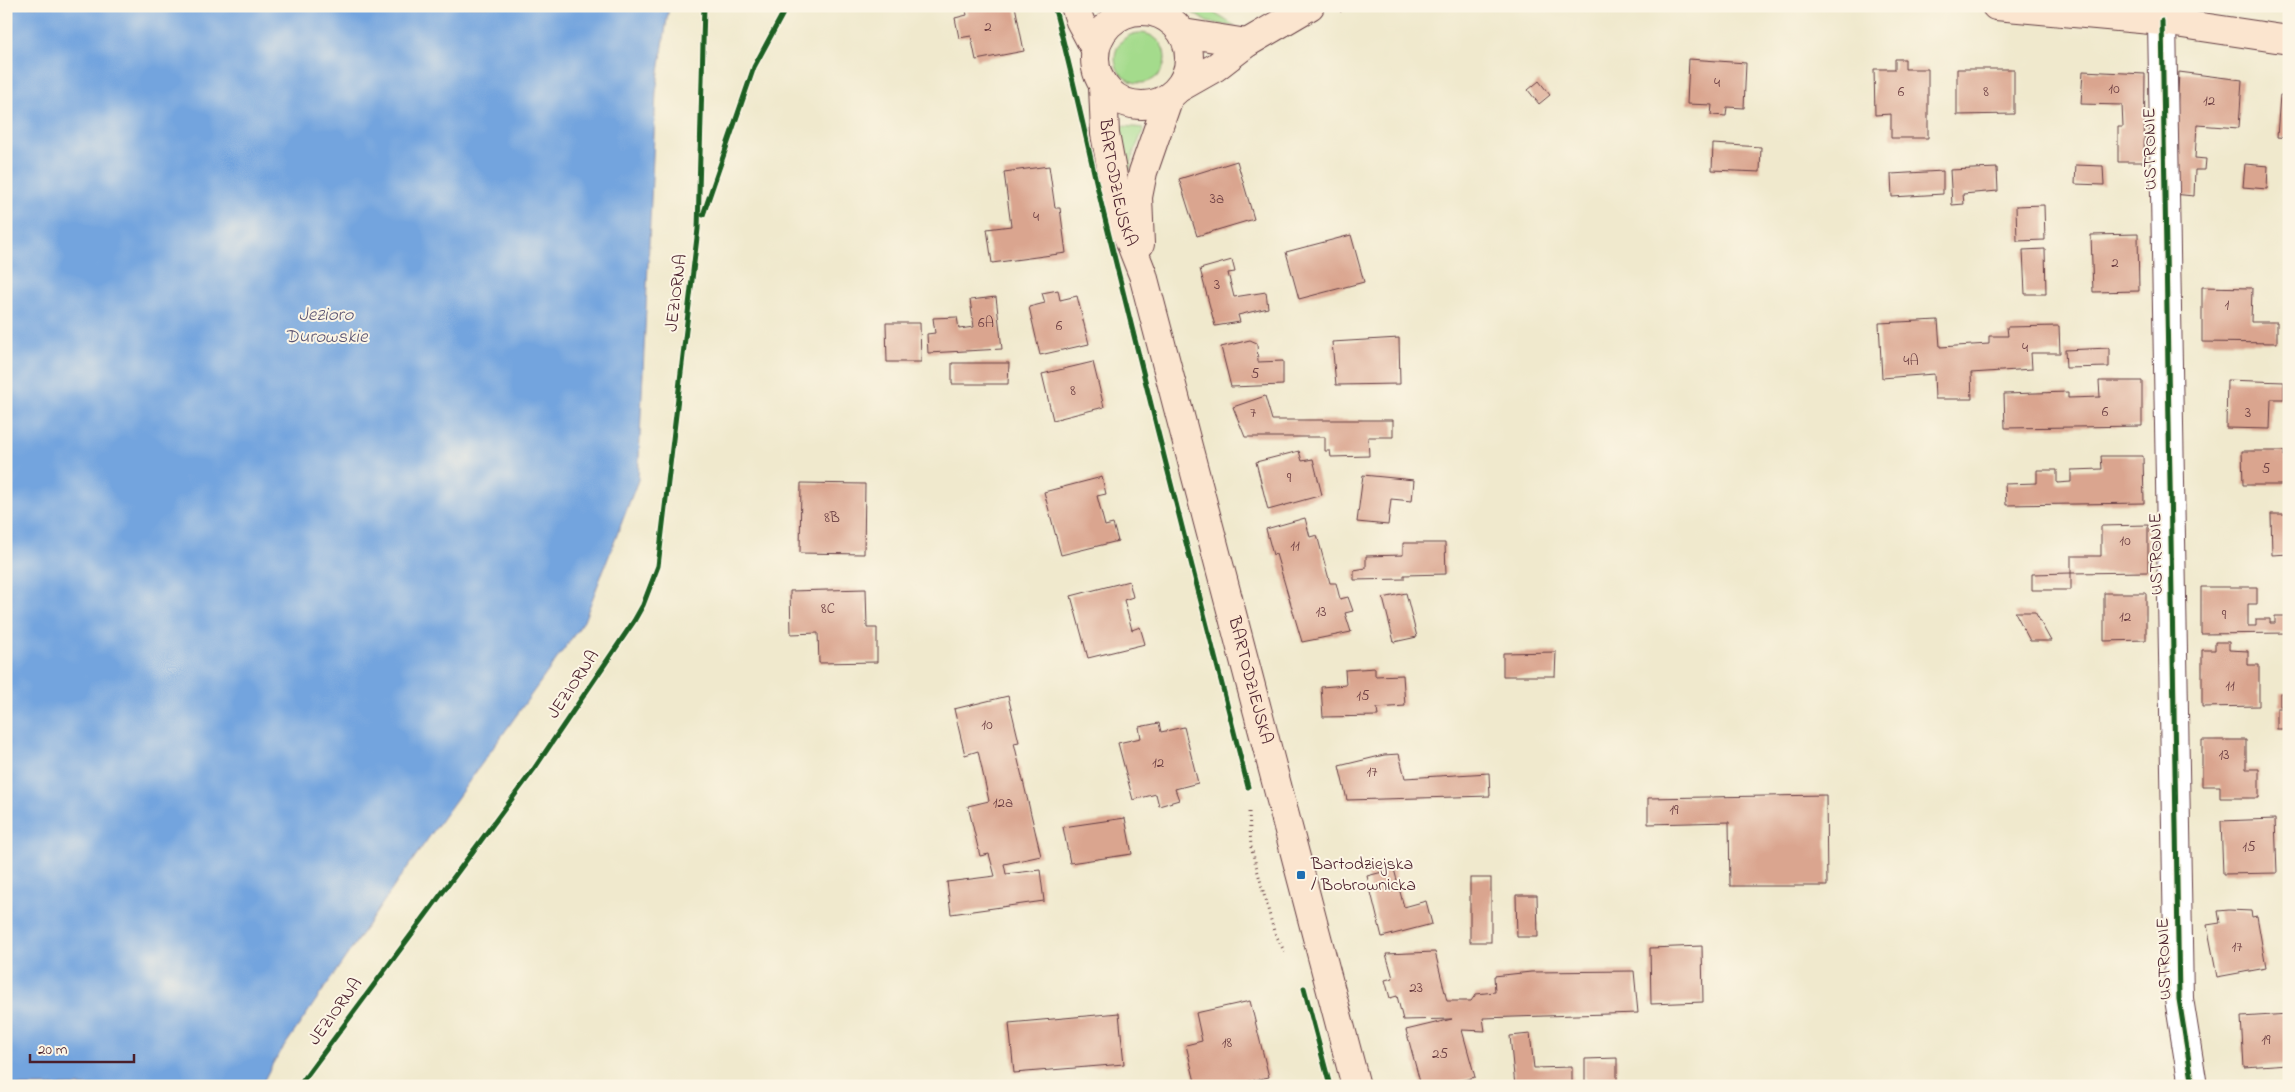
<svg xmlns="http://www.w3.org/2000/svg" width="2295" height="1092" viewBox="0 0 2295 1092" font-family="'Indie Flower',sans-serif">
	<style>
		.green { fill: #a4db8c; stroke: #777d5c }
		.water { fill: #73a4de; stroke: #5e6284 }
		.building { fill: #daa58f }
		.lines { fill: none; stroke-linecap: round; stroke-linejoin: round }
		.street-casing { stroke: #633d43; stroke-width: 30 }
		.secondary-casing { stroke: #633d43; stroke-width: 30 }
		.path { stroke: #633d43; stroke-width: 3; stroke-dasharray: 1 4; stroke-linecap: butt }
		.street { stroke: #fff; stroke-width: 28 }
		.secondary { stroke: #fbe5cf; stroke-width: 28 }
		.cycleway-casing { stroke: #fcf5e5; stroke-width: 8 }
		.cycleway { stroke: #1b5e20; stroke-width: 5 }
		.poi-dot { fill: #1f6fb2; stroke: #fcf5e5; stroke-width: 2 }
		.labels { text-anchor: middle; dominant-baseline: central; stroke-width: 4; stroke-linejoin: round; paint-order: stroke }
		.number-label { font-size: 15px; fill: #6e4044 }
		.street-label { font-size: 18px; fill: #4a1f2b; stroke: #fcf5e5 }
		.poi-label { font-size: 18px; fill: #4a1f2b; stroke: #fcf5e5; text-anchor: start }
		.water-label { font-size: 19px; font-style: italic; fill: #5a5473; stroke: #fcf5e5 }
	</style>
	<rect width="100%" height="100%" fill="#fcf5e5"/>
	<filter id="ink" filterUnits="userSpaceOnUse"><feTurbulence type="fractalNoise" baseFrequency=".02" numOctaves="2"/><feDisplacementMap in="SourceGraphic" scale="10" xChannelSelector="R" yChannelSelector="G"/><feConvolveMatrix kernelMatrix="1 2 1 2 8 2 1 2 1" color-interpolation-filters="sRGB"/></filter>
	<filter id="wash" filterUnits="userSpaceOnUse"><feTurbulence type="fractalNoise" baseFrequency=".0096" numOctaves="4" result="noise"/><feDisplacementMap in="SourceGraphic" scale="20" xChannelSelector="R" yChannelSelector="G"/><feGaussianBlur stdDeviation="1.12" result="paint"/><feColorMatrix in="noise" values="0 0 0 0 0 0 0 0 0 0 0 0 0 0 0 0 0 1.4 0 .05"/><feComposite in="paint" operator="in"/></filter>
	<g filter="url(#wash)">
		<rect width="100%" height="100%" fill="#f0e9cd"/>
		<g class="green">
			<polygon points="1182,6 1202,6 1237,27 1207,22"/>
			<circle cx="1140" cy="58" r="25"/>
			<polygon points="1118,122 1123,126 1144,128 1134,152 1128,178 1124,178 1115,123"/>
		</g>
		<polygon class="water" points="6,6 669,6 656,92 638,480 584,621 402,875 273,1063 261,1086 6,1086"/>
		<g id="blocks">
			<g class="building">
				<polygon points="965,6 1015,6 1024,51 976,60 971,36 959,38 955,18 967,15"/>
				<polygon points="1689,59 1746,63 1744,108 1727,107 1726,116 1711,115 1712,105 1687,104"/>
				<polygon points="1895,59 1905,59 1905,69 1928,69 1928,138 1891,138 1891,114 1875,115 1874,69 1895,69"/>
				<polygon points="1957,69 2014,69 2014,114 1957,115"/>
				<polygon points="2083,71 2145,74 2144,162 2118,162 2118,127 2123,127 2122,105 2081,104"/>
				<polygon points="2179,72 2242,80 2239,128 2197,125 2195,158 2206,159 2205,170 2195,170 2194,196 2173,194"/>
				<polygon points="1539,81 1550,95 1539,104 1528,90"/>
				<polygon points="2280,95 2289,96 2289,150 2286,150 2287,138 2277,137"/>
				<polygon points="1713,144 1761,147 1760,172 1712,170"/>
				<polygon points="1237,161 1254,219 1197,236 1179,179"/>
				<polygon points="2245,164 2268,166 2267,189 2243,187"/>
				<polygon points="2076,165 2103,166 2104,185 2075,184"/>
				<polygon points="1049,166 1055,208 1060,208 1066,253 992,263 987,229 1011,226 1004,172"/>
				<polygon points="1997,168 1998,191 1963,194 1964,204 1952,205 1950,170"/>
				<polygon points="1943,171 1943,194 1892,197 1891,174"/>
				<polygon points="2044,205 2045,240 2017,241 2016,206"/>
				<polygon points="2138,234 2139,291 2093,292 2091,235"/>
				<polygon points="1351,235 1364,282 1299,299 1286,252"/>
				<polygon points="2045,249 2046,294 2025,294 2023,250"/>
				<polygon points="1232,260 1235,272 1228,273 1234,297 1266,292 1268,308 1238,315 1240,322 1215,326 1200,269"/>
				<polygon points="2202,287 2252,288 2251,322 2277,322 2277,343 2202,342"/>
				<polygon points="1058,290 1060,300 1077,296 1089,344 1040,355 1029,307 1045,303 1042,293"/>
				<polygon points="996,297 1002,349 928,353 927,334 935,333 933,318 957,317 959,329 974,327 970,300"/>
				<polygon points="1938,320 1940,347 1989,344 1989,336 2008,336 2007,327 2059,326 2060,353 2031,353 2032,369 1971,373 1972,399 1935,399 1934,374 1882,378 1879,323"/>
				<polygon points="886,323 920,323 921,362 887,362"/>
				<polygon points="1399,338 1400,384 1336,385 1332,342"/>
				<polygon points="1250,340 1257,343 1258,362 1283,361 1283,385 1231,387 1221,347"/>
				<polygon points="2109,348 2109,367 2066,368 2065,350"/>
				<polygon points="1093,362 1104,407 1053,420 1042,374"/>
				<polygon points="952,363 1009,363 1008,384 952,384"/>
				<polygon points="2227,380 2284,382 2284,399 2271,399 2270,429 2226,428"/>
				<polygon points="2099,381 2142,381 2142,426 2005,428 2004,394 2068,392 2068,398 2100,397"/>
				<polygon points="1265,396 1272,420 1393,420 1393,437 1368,437 1369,456 1331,457 1330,451 1325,451 1325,437 1245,437 1233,407"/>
				<polygon points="1299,451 1302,461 1313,459 1322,495 1268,510 1256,462"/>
				<polygon points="2242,451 2284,451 2284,456 2289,456 2289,482 2284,482 2284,485 2243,485"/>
				<polygon points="2101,456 2143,456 2144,503 2006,505 2005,484 2037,483 2037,470 2057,470 2057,483 2071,482 2071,470 2102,469"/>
				<polygon points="1363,475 1414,480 1412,501 1391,499 1388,525 1357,522"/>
				<polygon points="1102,477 1106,494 1097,496 1105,526 1113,524 1118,541 1061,555 1044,492"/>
				<polygon points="801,483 865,484 864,554 800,553"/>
				<polygon points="2271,514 2289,514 2289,554 2272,555"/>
				<polygon points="1305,518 1310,537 1317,535 1330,583 1336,583 1340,599 1348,597 1353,611 1345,613 1351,632 1302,642 1276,554 1273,555 1266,529"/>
				<polygon points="2148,525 2148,572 2071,573 2071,590 2032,590 2032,574 2071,573 2071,556 2101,556 2101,526"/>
				<polygon points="1403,543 1445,543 1446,574 1404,575 1404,579 1354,580 1354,570 1366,568 1366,556 1403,555"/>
				<polygon points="1129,581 1133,597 1124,600 1132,630 1140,627 1145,644 1088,658 1071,596"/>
				<polygon points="2201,587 2257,587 2257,604 2248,604 2248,626 2256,626 2256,619 2270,619 2270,623 2275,623 2275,616 2289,616 2289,633 2201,634"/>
				<polygon points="866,589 867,628 877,628 877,662 819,663 818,633 791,634 790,591"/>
				<polygon points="1406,593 1417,637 1394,642 1383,598"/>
				<polygon points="2104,593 2146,593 2146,640 2104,641"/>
				<polygon points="2015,612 2035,612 2051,641 2030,641"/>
				<polygon points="2215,642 2229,642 2229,650 2248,651 2248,665 2259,665 2259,706 2202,707 2202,650 2215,650"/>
				<polygon points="1556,652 1555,676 1503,676 1503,653"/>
				<polygon points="1375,668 1375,676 1403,675 1405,706 1377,708 1378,716 1323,717 1321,687 1346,685 1345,670"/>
				<rect x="2280" y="693" width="9" height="13"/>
				<polygon points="1008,696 1019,742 1014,743 1041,856 1004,864 1006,874 1040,870 1044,901 951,914 947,882 995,876 989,854 980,856 968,806 989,801 978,751 965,755 954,709"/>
				<rect x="2277" y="708" width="12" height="21"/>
				<polygon points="1159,723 1161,732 1184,727 1198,783 1175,789 1179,800 1159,806 1156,794 1133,800 1118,743 1141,738 1139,727"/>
				<polygon points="2202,740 2246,740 2246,769 2259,769 2259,798 2220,798 2220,786 2202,786"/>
				<polygon points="1399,754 1405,778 1489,773 1490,796 1347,800 1339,766 1384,755"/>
				<polygon points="1826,795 1827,886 1730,886 1729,822 1648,824 1648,798"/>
				<polygon points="1125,818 1132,854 1070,863 1063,827"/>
				<polygon points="2275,819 2277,873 2223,874 2221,821"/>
				<polygon points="1394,869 1404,907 1426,901 1432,924 1382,937 1367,876"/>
				<rect x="1470" y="878" width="21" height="64"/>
				<polygon points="1516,895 1537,895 1538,937 1517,937"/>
				<polygon points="2229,910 2251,911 2252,917 2257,916 2266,968 2217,977 2207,925 2220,923 2218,911"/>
				<polygon points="1702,946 1703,1002 1651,1004 1650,948"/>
				<polygon points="1435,952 1447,1001 1471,1001 1476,994 1495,992 1494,976 1531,972 1634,971 1638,1013 1483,1018 1485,1031 1462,1030 1475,1077 1441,1086 1421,1086 1406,1030 1452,1019 1403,1020 1397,996 1390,998 1385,980 1393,978 1386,954"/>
				<polygon points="1250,1001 1269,1077 1227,1086 1196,1086 1186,1045 1202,1041 1196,1013"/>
				<polygon points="1119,1013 1124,1064 1014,1073 1009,1023"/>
				<polygon points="2289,1014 2289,1064 2244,1067 2241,1017"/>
				<polygon points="1530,1034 1534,1068 1572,1067 1572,1086 1515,1086 1510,1036"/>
				<polygon points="1617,1058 1617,1086 1585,1086 1585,1059"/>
			</g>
		</g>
	</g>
	<g filter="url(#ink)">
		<use href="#blocks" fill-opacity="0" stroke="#633d43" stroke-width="1"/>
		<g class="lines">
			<g class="street-casing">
				<polyline id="street" points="2162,21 2179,999 2193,1086"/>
			</g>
			<g class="secondary-casing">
				<g id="secondary">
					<polyline points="1075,6 1080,21 1095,49"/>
					<polyline points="1996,6 2162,21 2289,40"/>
					<circle cx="1142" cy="58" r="47"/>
					<polyline points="1183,33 1247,43"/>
					<path id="s1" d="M1103,86l2,48 16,85 22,56 213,811"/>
					<polyline points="1179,88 1216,67 1247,43 1310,6"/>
					<polyline points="1140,244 1138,197 1143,172 1169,97"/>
				</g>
			</g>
			<g class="path">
				<polyline points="1340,11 1352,6"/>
				<polyline points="1249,812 1251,847 1274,931 1286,955"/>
				<polyline points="299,1086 534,769 634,621 643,605 658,566 699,226 754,67 787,6"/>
			</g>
			<use href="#street" class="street"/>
			<use href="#secondary" class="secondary"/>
			<g class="cycleway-casing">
				<g id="cycleway">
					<path d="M1054,6c19,69 33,139 50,209 47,191 95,381 144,572"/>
					<polyline points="2162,21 2179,999 2193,1086"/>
					<polyline points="703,215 754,67 787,6"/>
					<polyline points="1304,988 1330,1086"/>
					<polyline points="299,1086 534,769 634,621 643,605 658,566 698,229 704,6"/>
				</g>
			</g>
			<use href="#cycleway" class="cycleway"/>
		</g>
	</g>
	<rect class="poi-dot" x="1296" y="870" width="10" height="10" rx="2.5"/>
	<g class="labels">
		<g class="number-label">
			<text x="988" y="27">2</text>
			<text x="1717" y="83">4</text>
			<text x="2114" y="89">10</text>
			<text x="1901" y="92">6</text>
			<text x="1986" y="92">8</text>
			<text x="2209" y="101">12</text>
			<text x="1217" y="199">3a</text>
			<text x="1036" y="217">4</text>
			<text x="2115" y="263">2</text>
			<text x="1217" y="285">3</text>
			<text x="2227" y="305">1</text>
			<text x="986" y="323">6A</text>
			<text x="1059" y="326">6</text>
			<text x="2025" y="348">4</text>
			<text x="1911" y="361">4A</text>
			<text x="1255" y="374">5</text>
			<text x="1073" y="391">8</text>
			<text x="2105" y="412">6</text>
			<text x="1253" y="413">7</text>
			<text x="2248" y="413">3</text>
			<text x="2266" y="469">5</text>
			<text x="1289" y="478">9</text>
			<text x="832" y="518">8B</text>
			<text x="2125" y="541">10</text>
			<text x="1295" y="546">11</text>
			<text x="828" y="609">8C</text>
			<text x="1321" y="612">13</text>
			<text x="2224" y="615">9</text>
			<text x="2125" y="617">12</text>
			<text x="2230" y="686">11</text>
			<text x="1363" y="696">15</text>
			<text x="987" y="725">10</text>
			<text x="2224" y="755">13</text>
			<text x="1158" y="763">12</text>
			<text x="1372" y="772">17</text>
			<text x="1003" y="803">12a</text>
			<text x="1674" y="810">19</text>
			<text x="2249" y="847">15</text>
			<text x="2237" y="947">17</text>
			<text x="1416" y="988">23</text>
			<text x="2266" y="1040">19</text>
			<text x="1227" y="1043">18</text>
			<text x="1440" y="1054">25</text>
		</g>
		<g class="street-label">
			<text transform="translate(2151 149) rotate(-91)">USTRONIE</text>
			<text stroke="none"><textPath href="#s1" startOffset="98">BARTODZIEJSKA</textPath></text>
			<text transform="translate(677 293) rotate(-83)">JEZIORNA</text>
			<text transform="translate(2157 554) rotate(-91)">USTRONIE</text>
			<text stroke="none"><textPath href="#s1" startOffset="614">BARTODZIEJSKA</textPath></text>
			<text transform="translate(574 685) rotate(-56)">JEZIORNA</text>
			<text transform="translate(2165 959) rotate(-92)">USTRONIE</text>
			<text transform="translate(336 1012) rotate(-54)">JEZIORNA</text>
		</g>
		<g class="poi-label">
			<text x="1311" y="865">Bartodziejska<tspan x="1311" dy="21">/ Bobrownicka</tspan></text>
		</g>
		<g class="water-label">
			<text x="326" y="315">Jezioro<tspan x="326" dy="22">Durowskie</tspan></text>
		</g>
	</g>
	<rect width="2295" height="1092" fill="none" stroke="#fcf5e5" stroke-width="25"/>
	<path d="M30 1054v8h104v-8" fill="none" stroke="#4a1f2b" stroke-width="2.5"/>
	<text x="38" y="1054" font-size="15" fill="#4a1f2b" stroke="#fcf5e5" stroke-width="4" paint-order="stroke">20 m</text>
</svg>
